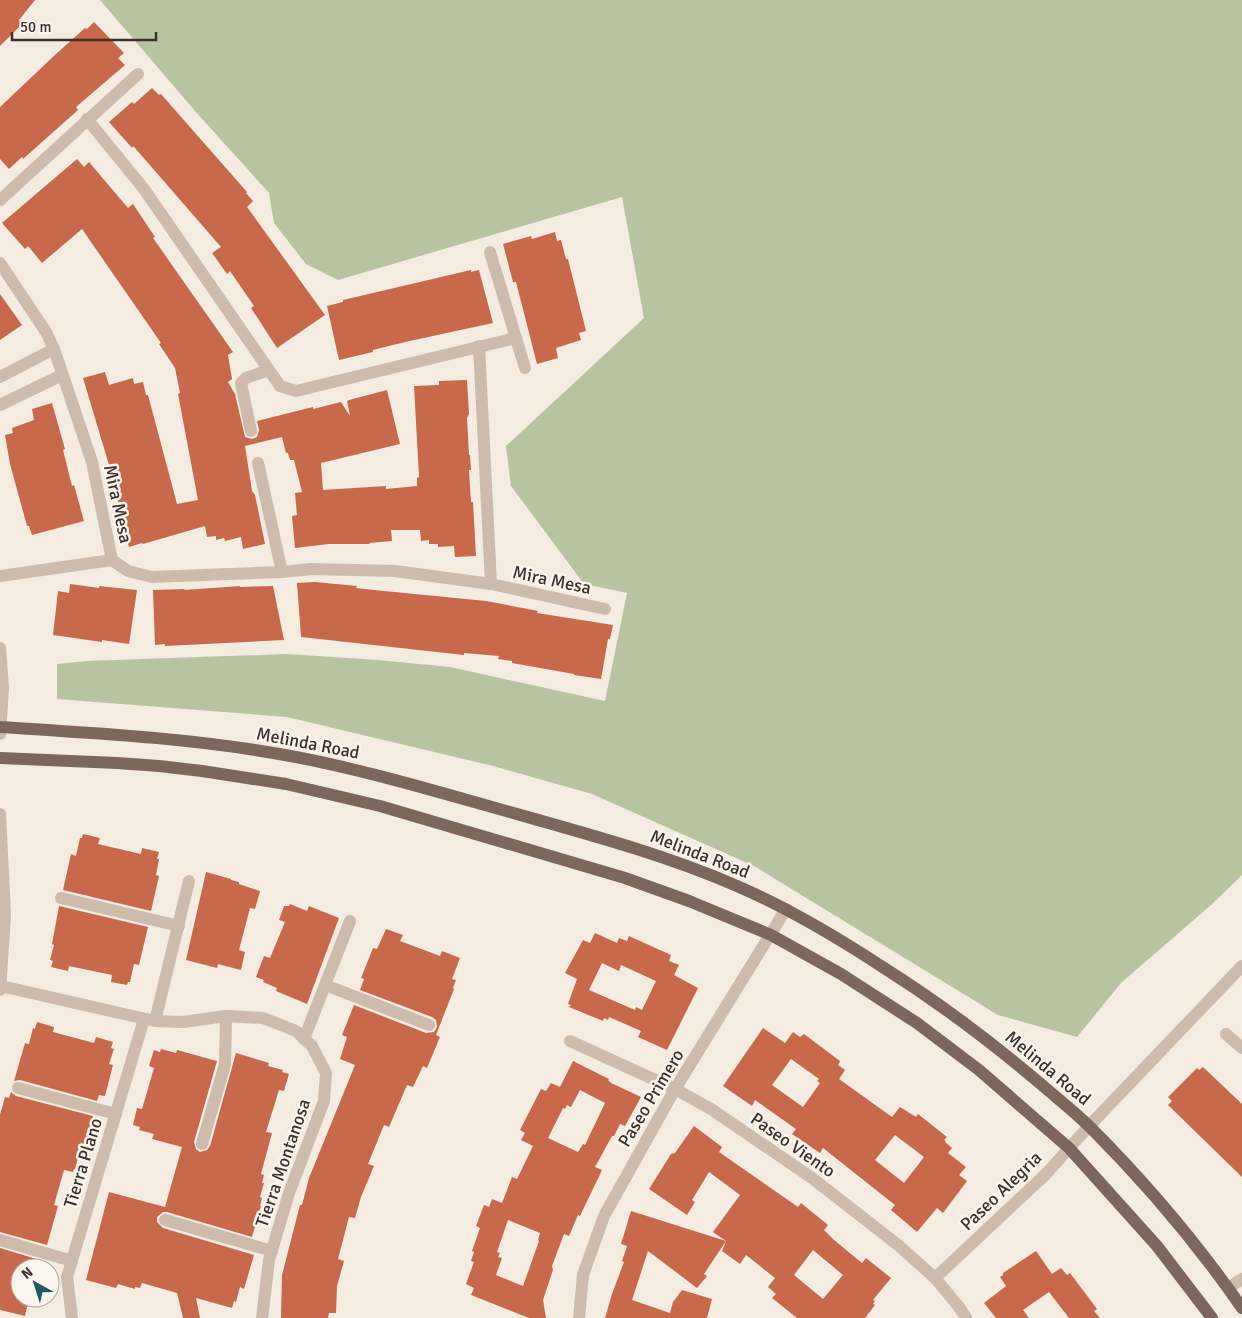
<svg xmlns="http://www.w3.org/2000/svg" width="1242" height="1318" viewBox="0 0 1242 1318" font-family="Signika,sans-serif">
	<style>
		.green { fill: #b8c4a0 }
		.building { fill: #c8694b; fill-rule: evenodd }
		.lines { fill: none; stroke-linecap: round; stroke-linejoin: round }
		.minor { stroke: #cdbbac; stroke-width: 12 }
		.major { stroke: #7d675c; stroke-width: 12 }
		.labels { text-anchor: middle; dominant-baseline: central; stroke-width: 5; stroke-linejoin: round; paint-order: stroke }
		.street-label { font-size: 18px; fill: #3b302b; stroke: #fbf5ee }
	</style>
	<rect width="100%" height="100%" fill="#f4ebe1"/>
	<polygon class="green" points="100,0 1242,0 1242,875 1211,905 1121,983 1077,1037 998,1015 754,866 592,794 493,766 287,717 57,699 57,664 87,661 287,654 378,660 450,667 605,701 627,593 584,584 511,486 506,446 644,318 622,197 338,280 306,264 274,223 269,193 195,111"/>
	<g class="building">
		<polygon points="0,0 35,0 19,20 22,24 0,46"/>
		<polygon points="94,22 124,53 118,58 125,65 76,107 78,110 23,159 22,157 9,169 0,159 0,107 56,54 85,28 87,29"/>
		<polygon points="152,88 159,95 161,94 247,192 246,193 253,201 247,207 325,315 277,348 251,308 254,306 230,271 227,274 212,253 221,247 135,148 133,146 132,148 109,122 132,102 134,104"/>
		<polygon points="77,159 84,167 89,162 128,208 133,204 155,237 153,238 233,352 228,355 232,379 228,382 235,394 245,437 252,439 257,437 259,430 257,421 313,407 313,409 341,402 350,416 347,401 349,400 387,390 400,444 321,463 323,490 386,486 386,489 417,486 417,478 419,477 414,386 439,385 439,381 467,380 469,414 467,418 469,455 470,455 471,470 469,470 471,502 473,502 476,556 455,557 454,546 438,547 438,544 429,544 429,540 421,541 420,530 391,530 392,541 369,543 370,544 329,544 295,548 292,516 297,515 295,493 302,492 294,460 290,460 288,453 286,453 282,437 245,446 252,491 255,495 265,544 243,549 241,537 225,541 224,538 216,540 216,536 207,537 205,526 143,544 142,543 129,547 112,475 83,378 105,372 109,385 133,378 134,384 143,382 146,395 148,395 177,504 198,500 178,394 180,393 175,368 159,344 161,343 82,229 42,263 28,246 25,249 2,223"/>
		<polygon points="555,232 557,241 561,240 566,259 568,259 586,331 579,333 581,340 556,348 558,358 537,364 516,282 513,282 503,244 531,236 532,239"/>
		<polygon points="471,270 471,272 479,270 493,323 405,342 373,350 373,352 339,360 327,306 343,302 343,300"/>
		<polygon points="0,294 22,325 0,340"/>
		<polygon points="52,403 65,449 63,450 72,486 74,485 84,521 32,535 29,526 27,526 10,464 5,435 13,433 12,428 34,420 32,409"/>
		<polygon points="315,582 357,586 356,588 374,590 486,601 538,611 537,613 613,625 610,639 608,639 601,679 574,675 574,674 512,663 512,661 498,659 499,656 464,653 464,655 301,637 297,583"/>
		<polygon points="70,584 99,588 99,586 137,590 129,644 102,640 102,642 53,635 58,591 69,593"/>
		<polygon points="240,586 240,587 273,586 284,640 165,646 165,644 155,645 153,590 185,589 184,590"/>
		<polygon points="83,834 100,838 98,844 141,854 142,848 159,852 157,859 159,859 156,875 159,876 151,911 63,890 71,854 76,856 80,838 82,838"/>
		<polygon points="206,872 231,879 231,880 239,882 239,884 260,891 255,909 250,908 239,950 245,952 241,970 218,964 217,968 186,960"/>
		<polygon points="290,904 307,911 309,906 339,918 307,1004 276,991 277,988 263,982 264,980 256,977 264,956 270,958 285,922 279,920 284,906 289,906"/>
		<polygon points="59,906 148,927 139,965 134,964 130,982 128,982 127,985 111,982 112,975 69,966 68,971 51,967 53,961 50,960 54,945 52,944"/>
		<polygon points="386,929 403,935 400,941 440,956 442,951 460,958 452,979 456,980 453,988 454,989 436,1035 440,1037 427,1068 423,1066 413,1087 407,1085 389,1127 384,1125 368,1164 374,1166 361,1197 355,1218 349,1217 338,1259 344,1261 337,1286 336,1313 329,1313 328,1318 281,1318 282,1275 300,1205 302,1205 309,1178 355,1065 340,1059 347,1037 342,1035 354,1005 426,1033 434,1032 437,1027 436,1020 432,1017 360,990 364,979 361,978 373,948 377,949"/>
		<path d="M595,933l22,10 2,-5 8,3 2,-5 42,19 -2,6 10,4 -5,10 24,13 -31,62 -29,-13 3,-6 -32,-14 -1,3 -4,-2 -1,3 -34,-14 2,-2 -3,-1 9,-25 -12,-6 18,-33 7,3zM602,963l17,8 2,-6 35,16 -14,29 -6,-3 -1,3 -46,-20z"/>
		<polygon points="37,1022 54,1027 53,1032 94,1043 96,1037 113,1042 111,1048 114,1049 109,1064 113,1065 105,1096 99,1095 97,1101 20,1080 14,1081 25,1043 29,1044 33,1028 35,1029"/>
		<path d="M763,1028l22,15 8,-11 7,5 4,-3 36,27 -2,4 7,5 -6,9 53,38 8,-10 16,10 2,-3 29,23 -3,3 2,1 -1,1 7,6 -4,5 18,14 -7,8 8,6 -24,32 -6,-5 -20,24 -26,-22 4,-5 -72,-57 -3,5 -28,-19 4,-5 -41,-29 -3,6 -29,-20zM791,1059l28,20 -2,2 3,2 -17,24 -31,-22zM895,1135l29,22 -20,26 -29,-23z"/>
		<polygon points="161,1049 176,1053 177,1050 217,1061 194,1142 196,1149 200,1152 207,1150 210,1146 236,1053 269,1063 268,1066 283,1070 282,1072 289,1074 284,1091 279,1090 266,1132 272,1133 261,1174 264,1175 262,1183 264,1183 260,1197 262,1198 260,1206 261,1206 252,1237 167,1212 163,1212 157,1217 157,1222 163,1228 254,1255 244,1289 240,1287 236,1302 234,1301 232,1308 196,1298 200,1318 183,1318 177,1293 142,1283 140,1288 135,1287 135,1289 118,1284 116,1288 86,1280 109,1192 165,1207 182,1147 152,1139 154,1134 139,1130 140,1127 133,1125 137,1108 142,1109 154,1068 149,1066 154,1050 160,1052"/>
		<path d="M573,1061l36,18 -1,1 3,3 30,14 -16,29 -5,-2 -6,12h-2l-17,31 7,3 -22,46 -2,-1 -9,21 -5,-2 -12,32 1,4 -10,30 3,18h-17l-58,-23 3,-7 -8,-4 8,-22 -3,-1 3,-9 -2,-1 8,-23 -4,-2 8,-21 5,2 3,-8 10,4 10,-26 5,2 16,-33 -12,-6 4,-7 -5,-3 21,-41 5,2 5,-8 9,4zM580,1090l25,13 -20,42 -2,-1 -5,8 -30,-14 15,-30 2,1 2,-4 4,2zM508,1220l32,13 -2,7 1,1 -16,45 -27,-11 6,-17 -4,-1 2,-4 -3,-1z"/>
		<polygon points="1203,1067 1242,1104 1242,1177 1168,1105 1172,1101 1168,1097 1197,1068 1199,1070"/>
		<polygon points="11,1092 16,1096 93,1116 85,1152 80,1151 75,1169 74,1169 73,1172 64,1170 54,1205 58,1206 47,1245 0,1232 0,1115 5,1097 9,1098"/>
		<path d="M694,1126l28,21 -3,5 79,55 3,-4 27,22 -4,5 10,10 28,23 4,-5 25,20 -18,22 2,1 -2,3 2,1 -10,13h-68l-25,-20 4,-4 -8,-7 7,-9 -29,-23 -6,9 -18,-13 4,-10 -13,-9 27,-37 -31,-23 -17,28 3,2 -8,13 -38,-26 22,-35 4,-1zM813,1250l30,25 -20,24 -29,-24z"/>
		<polygon points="631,1211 726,1241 704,1274 707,1276 697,1288 648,1251 632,1300 670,1313 673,1302 682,1290 712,1299 707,1318 605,1318 612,1294 624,1262 622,1261 627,1246 621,1244"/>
		<polygon points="0,1248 43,1261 41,1268 20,1268 20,1298 29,1298 25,1316 0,1310"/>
		<polygon points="1036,1251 1052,1274 1061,1268 1067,1275 1070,1273 1097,1309 1094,1311 1100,1318 1069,1318 1049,1292 1023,1310 1029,1318 996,1318 984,1303 1006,1286 1000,1277 1003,1275 1003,1273"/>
	</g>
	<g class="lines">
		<g class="minor">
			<polyline points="87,119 144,189 280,386 296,391 516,338"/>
			<polyline points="0,200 138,74"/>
			<polyline points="490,252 525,368"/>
			<polyline points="0,263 46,332 54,349 92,462 112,560 128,571 152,577 282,572 311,569 395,571 491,584 605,609"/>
			<polyline points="479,346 491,584"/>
			<polyline points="0,377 54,349"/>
			<polyline points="0,405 62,375"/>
			<polyline points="251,431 241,383 246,378 269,370"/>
			<polyline points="258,463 282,572"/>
			<polyline points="0,576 112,560"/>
			<polyline points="0,648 3,688 0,734"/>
			<polyline points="0,814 5,915 0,990"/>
			<polyline points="61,898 179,926"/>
			<polyline points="325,985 429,1025"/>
			<polyline points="1,986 155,1021 183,1022 226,1016 263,1018 296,1031 312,1046 326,1073 324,1101 289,1193 269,1260 262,1318"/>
			<polyline points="155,1021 189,881"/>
			<polyline points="1226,1034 1242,1048"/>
			<polyline points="304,1039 350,921"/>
			<polyline points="570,1041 675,1089 711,1109 812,1178 898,1245 935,1278 959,1307 966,1318"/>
			<polyline points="18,1088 116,1114"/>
			<polyline points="202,1144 225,1064 226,1016"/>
			<polyline points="165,1220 272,1251"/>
			<polyline points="0,1240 72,1261"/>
			<polyline points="935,1278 1046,1174 1089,1126 1242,966"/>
			<polyline points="1228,1288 1242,1279"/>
			<polyline points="72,1318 67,1277 144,1019"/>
			<polyline points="579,1318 583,1275 604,1216 675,1089 786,909"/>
		</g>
		<g class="major">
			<path d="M0,727c95,6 191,11 285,28 72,13 143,34 214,54 81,23 162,44 238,77 51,22 98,50 144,80 59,37 108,74 161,119 16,14 33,27 48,42 54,54 109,119 152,181"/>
			<polyline points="0,758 117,763 159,766 202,771 286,784 380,806 625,878 689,901 771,935 841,974 917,1023 979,1070 1069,1148 1157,1246 1212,1318"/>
		</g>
	</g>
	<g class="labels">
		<g class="street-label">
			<text transform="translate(118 504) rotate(78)">Mira Mesa</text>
			<text transform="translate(552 580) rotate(12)">Mira Mesa</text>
			<text transform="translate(308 743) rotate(11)">Melinda Road</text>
			<text transform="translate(700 854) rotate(21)">Melinda Road</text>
			<text transform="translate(1048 1068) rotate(40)">Melinda Road</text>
			<text transform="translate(651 1098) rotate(-59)">Paseo Primero</text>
			<text transform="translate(793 1145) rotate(35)">Paseo Viento</text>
			<text transform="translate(83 1163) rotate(-73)">Tierra Plano</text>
			<text transform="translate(283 1163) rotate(-71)">Tierra Montanosa</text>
			<text transform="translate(1001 1191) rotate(-44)">Paseo Alegria</text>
		</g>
	</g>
	<g transform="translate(35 1283) rotate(321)"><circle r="24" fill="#fbf5ee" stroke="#aea6a0"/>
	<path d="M0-4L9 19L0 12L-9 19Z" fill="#1f5a5e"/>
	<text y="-8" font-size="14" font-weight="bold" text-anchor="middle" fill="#3b302b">N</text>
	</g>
	<path d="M12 32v8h144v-8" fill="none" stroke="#3b302b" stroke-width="2.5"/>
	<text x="20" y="32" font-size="15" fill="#3b302b" stroke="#fbf5ee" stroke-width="4" paint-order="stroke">50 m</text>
</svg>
